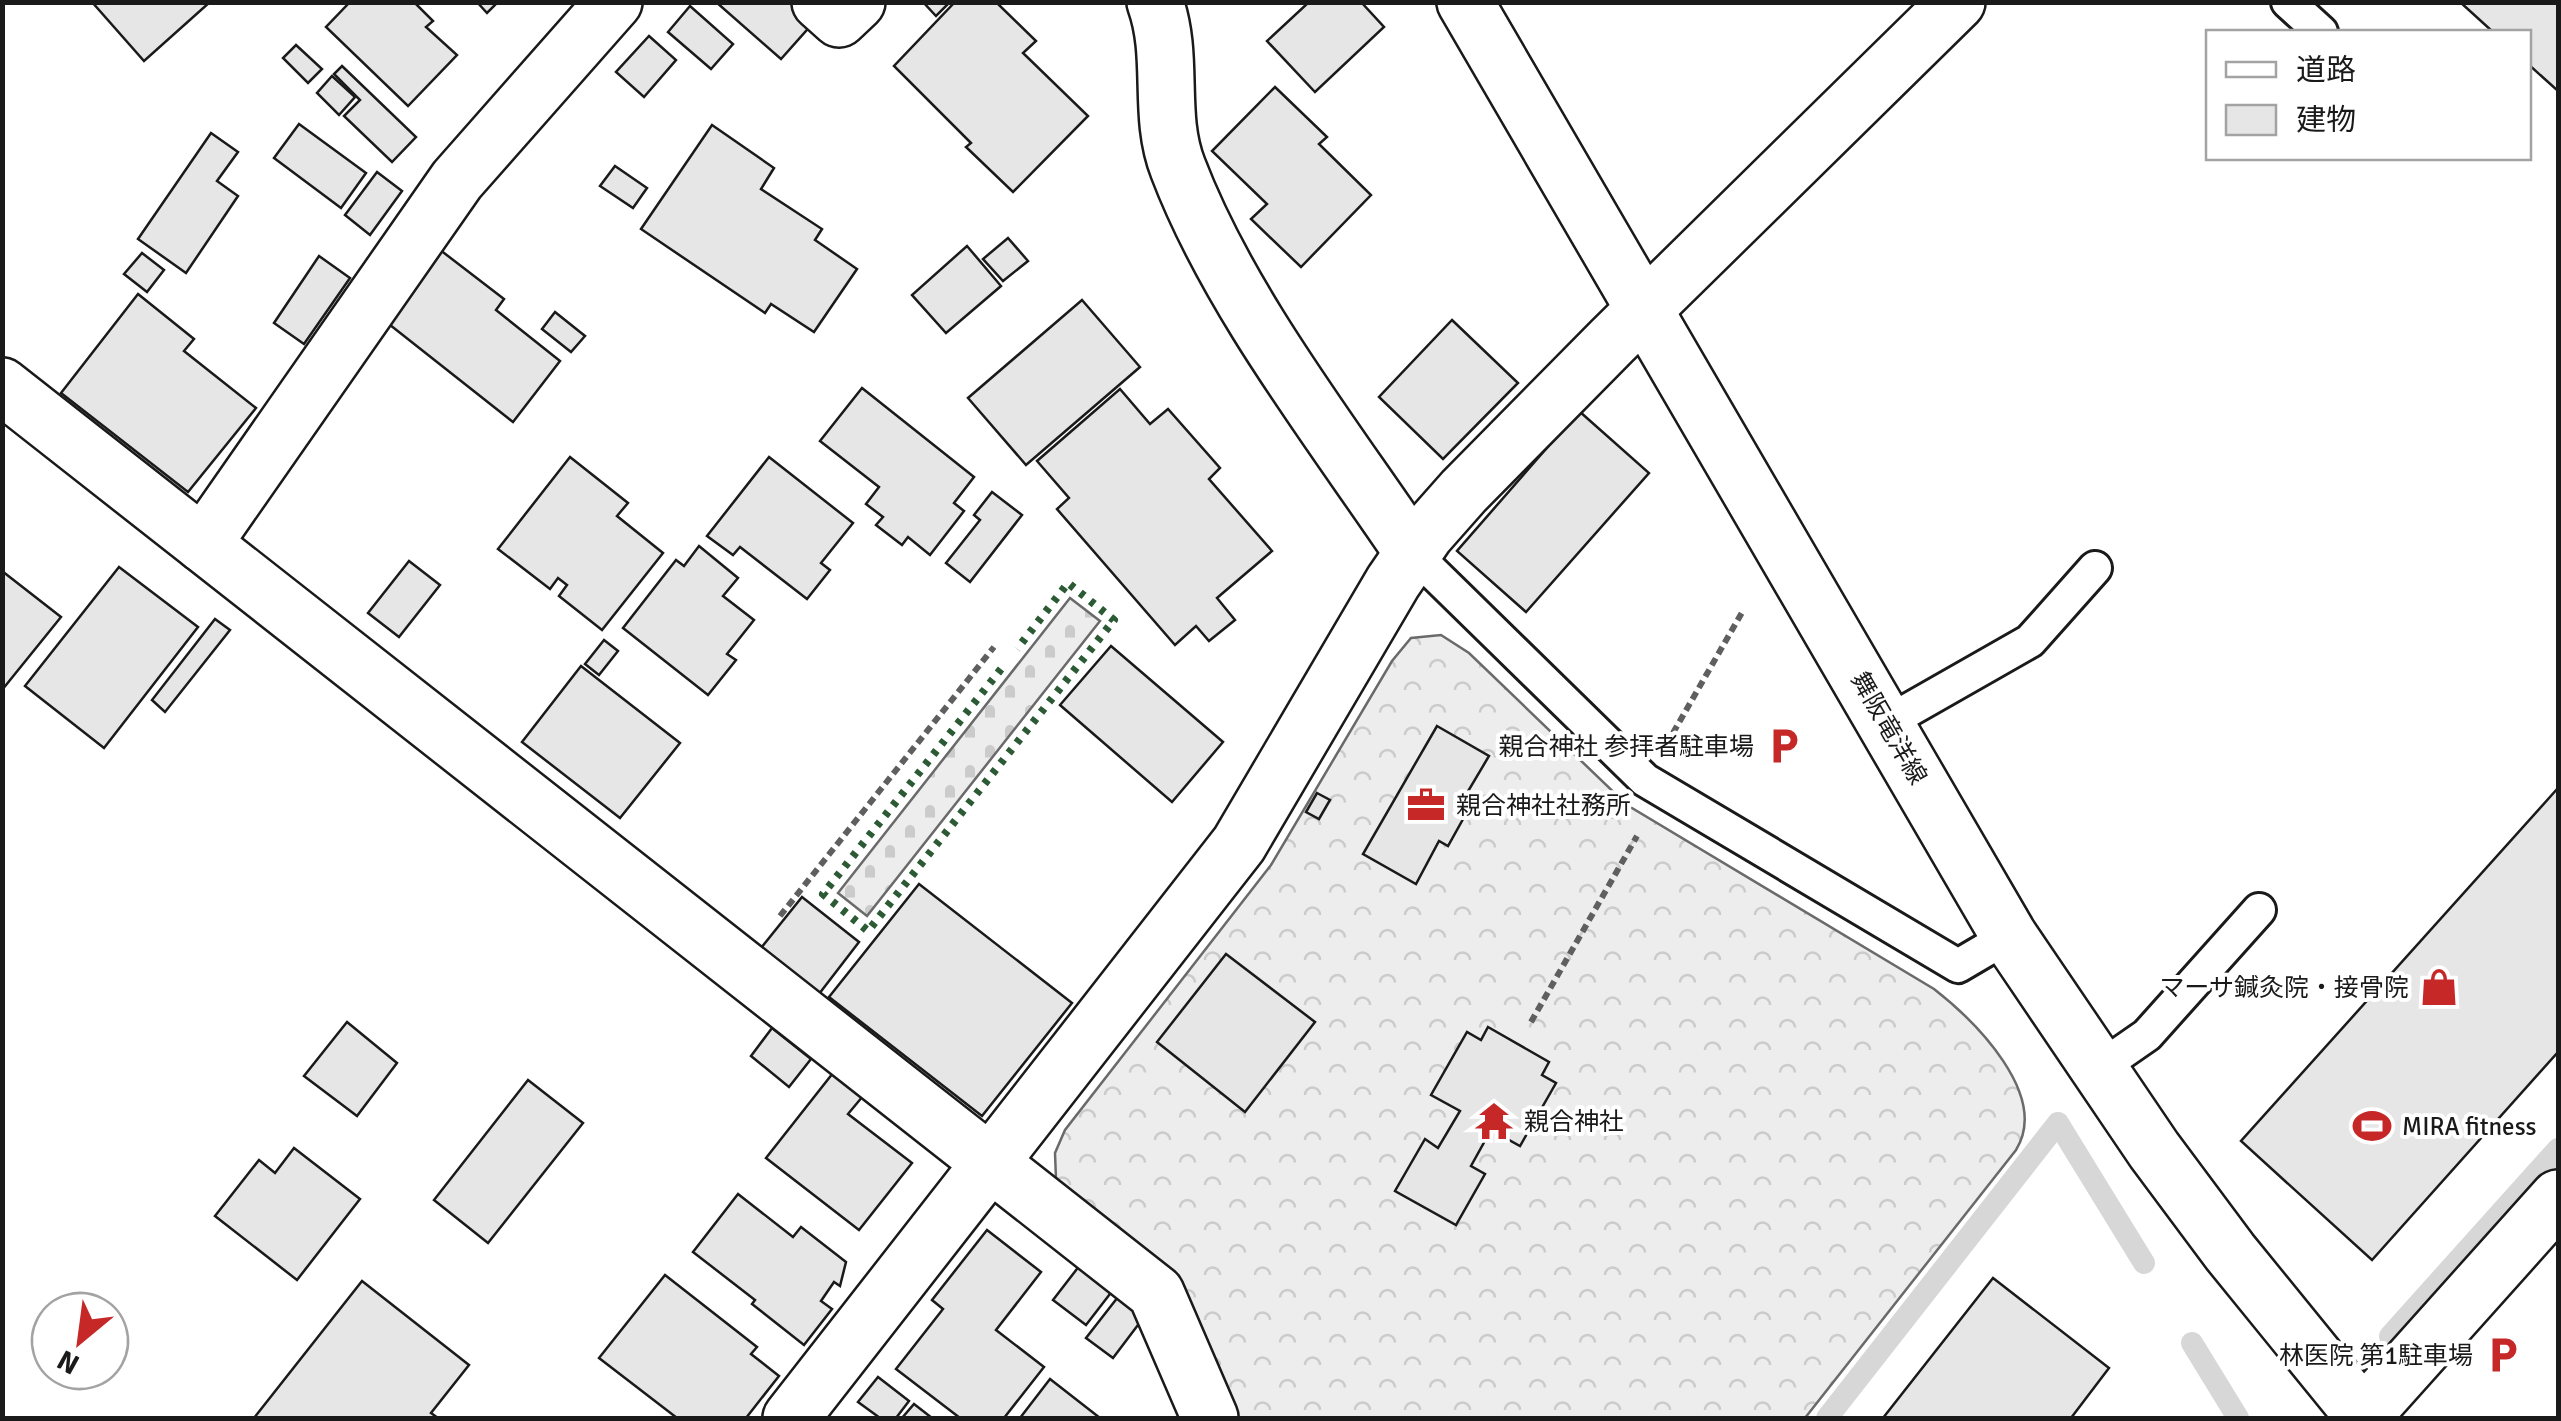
<svg xmlns="http://www.w3.org/2000/svg" width="2561" height="1421" viewBox="0 0 2561 1421" font-family="Signika,'Noto Sans JP',sans-serif">
	<style>
		.forest { fill: url(#forest-crowns); stroke: #6a6a6a; stroke-width: 2.5 }
		.cemetery { fill: url(#cemetery-stones); stroke: #6a6a6a; stroke-width: 2.5 }
		.lines { fill: none; stroke-linecap: round; stroke-linejoin: round }
		.stream { stroke: #d7d7d7; stroke-width: 22 }
		.building { fill: #e6e6e6; stroke: #1a1a1a; stroke-width: 2.5 }
		.lane-casing { stroke: #1a1a1a; stroke-width: 38 }
		.street-casing { stroke: #1a1a1a; stroke-width: 60 }
		.secondary-casing { stroke: #1a1a1a; stroke-width: 60 }
		.path { stroke: #5f5f5f; stroke-width: 6; stroke-dasharray: 8 5; stroke-linecap: butt }
		.lane { stroke: #fff; stroke-width: 32 }
		.street { stroke: #fff; stroke-width: 55 }
		.secondary { stroke: #fff; stroke-width: 55 }
		.hedge { stroke: #2b5a34; stroke-width: 8; stroke-dasharray: 5 8; stroke-linecap: butt }
		.labels { text-anchor: middle; dominant-baseline: central; stroke-width: 8; stroke-linejoin: round; paint-order: stroke }
		.street-label { font-size: 25px; fill: #1a1a1a; stroke: #fff }
		.poi-label { font-size: 25px; fill: #1a1a1a; stroke: #fff; text-anchor: end }
	</style>
	<defs>
		<pattern id="forest-crowns" width="20" height="18" patternUnits="userSpaceOnUse" patternTransform="scale(2.5)"><rect width="20" height="18" fill="#ededed"/><path d="M2 6a3 3 0 1 1 6 0M12 15a3 3 0 1 1 6 0" fill="none" stroke="#cbcbcb"/></pattern>
		<pattern id="cemetery-stones" width="16" height="16" patternUnits="userSpaceOnUse" patternTransform="scale(2.5)"><rect width="16" height="16" fill="#ededed"/><path d="M2 7V4a2 2 0 0 1 4 0v3zM10 15v-3a2 2 0 0 1 4 0v3z" fill="#cbcbcb"/></pattern>
	</defs>
	<rect width="100%" height="100%" fill="#fff"/>
	<path class="forest" d="M1441,635l28,18 158,152 307,184c41,32 116,106 82,161l-211,268h-571l-178,-239 -1,-26 10,-23 206,-265 121,-204 19,-23z"/>
	<polygon class="cemetery" points="1070,598 1100,621 867,916 838,893"/>
	<g class="lines">
		<g class="stream">
			<polyline points="2390,1336 2558,1149"/>
			<polyline points="2192,1343 2238,1418"/>
			<polyline points="1827,1418 2058,1123 2144,1263"/>
		</g>
	</g>
	<g class="building">
		<polygon points="92,2 210,2 144,61"/>
		<polygon points="350,2 414,2 433,21 426,27 457,55 408,106 326,27"/>
		<polygon points="477,2 498,2 487,13"/>
		<polygon points="716,2 790,2 813,23 781,59"/>
		<polygon points="923,2 950,2 936,16"/>
		<polygon points="955,2 996,2 1036,41 1023,53 1088,116 1013,192 966,147 971,143 894,66"/>
		<polygon points="1309,2 1361,2 1384,27 1315,92 1267,41"/>
		<polygon points="2460,2 2558,2 2558,91 2528,64 2528,32 2493,32"/>
		<polygon points="690,6 733,44 711,69 668,32"/>
		<polygon points="649,36 676,60 644,97 616,72"/>
		<polygon points="296,45 322,69 308,83 283,58"/>
		<polygon points="342,66 416,137 392,162 344,116 360,100 334,74"/>
		<polygon points="332,76 355,97 339,115 317,93"/>
		<polygon points="1275,87 1327,137 1319,144 1371,195 1301,267 1251,219 1267,204 1212,151"/>
		<polygon points="299,124 366,173 341,208 274,158"/>
		<polygon points="712,125 774,168 761,189 822,229 815,240 857,269 814,332 771,304 765,313 641,229"/>
		<polygon points="211,133 238,152 217,181 238,196 186,273 138,239"/>
		<polygon points="615,166 647,188 633,208 600,186"/>
		<polygon points="377,172 402,191 370,235 345,215"/>
		<polygon points="1008,238 1028,261 1003,281 983,259"/>
		<polygon points="435,246 504,299 496,310 560,361 513,422 385,321"/>
		<polygon points="967,246 1001,286 946,333 912,295"/>
		<polygon points="142,253 164,270 147,292 124,274"/>
		<polygon points="319,256 350,278 304,344 274,323"/>
		<polygon points="138,294 194,339 184,351 256,408 188,492 61,393"/>
		<polygon points="1082,300 1140,367 1026,465 968,398"/>
		<polygon points="555,312 585,336 571,352 542,329"/>
		<polygon points="1452,320 1518,383 1443,459 1379,397"/>
		<polygon points="862,388 974,477 954,503 964,511 930,555 908,537 902,545 876,525 883,517 866,504 879,487 820,441"/>
		<polygon points="1120,389 1150,424 1168,409 1220,468 1209,479 1272,551 1217,598 1235,620 1209,641 1196,626 1175,645 1057,509 1069,498 1037,461"/>
		<polygon points="1579,411 1649,473 1526,612 1457,551"/>
		<polygon points="570,457 628,503 617,516 663,553 602,630 559,596 567,585 558,578 550,589 498,549"/>
		<polygon points="769,457 853,523 821,563 830,570 807,599 740,547 733,555 707,536"/>
		<polygon points="992,492 1022,515 970,582 946,563 980,520 974,515"/>
		<polygon points="699,546 738,578 723,596 754,620 727,654 736,660 708,695 623,628 676,560 684,566"/>
		<polygon points="409,561 440,585 399,637 368,613"/>
		<polygon points="119,567 198,627 104,748 25,686"/>
		<polygon points="2,571 61,617 2,690"/>
		<polygon points="215,619 230,630 165,712 152,700"/>
		<polygon points="604,640 618,651 599,675 585,664"/>
		<polygon points="1111,646 1223,742 1172,802 1060,705"/>
		<polygon points="581,666 680,743 620,818 522,742"/>
		<polygon points="1437,726 1489,756 1464,798 1472,803 1448,846 1439,841 1416,884 1363,854"/>
		<polygon points="2558,788 2558,1052 2372,1260 2241,1141"/>
		<polygon points="1317,793 1330,800 1319,819 1306,812"/>
		<polygon points="919,884 1072,1003 982,1116 829,997"/>
		<polygon points="802,897 859,942 819,994 761,948"/>
		<polygon points="1226,954 1315,1022 1245,1112 1157,1042"/>
		<polygon points="347,1022 397,1063 357,1116 304,1076"/>
		<polygon points="1488,1027 1549,1062 1542,1075 1556,1083 1520,1146 1491,1130 1471,1166 1485,1174 1456,1225 1395,1191 1425,1139 1438,1148 1460,1111 1431,1095 1467,1032 1481,1040"/>
		<polygon points="772,1028 811,1059 789,1087 751,1056"/>
		<polygon points="833,1073 863,1096 848,1114 912,1163 859,1230 766,1158"/>
		<polygon points="528,1080 583,1123 488,1243 434,1200"/>
		<polygon points="294,1148 360,1199 297,1280 215,1216 259,1160 275,1173"/>
		<polygon points="738,1194 793,1237 801,1227 846,1262 840,1286 834,1282 821,1301 832,1309 804,1345 752,1304 755,1300 693,1252"/>
		<polygon points="987,1230 1041,1272 996,1330 1044,1367 1004,1418 960,1418 896,1369 943,1309 932,1300"/>
		<polygon points="1080,1265 1113,1290 1086,1325 1053,1300"/>
		<polygon points="665,1275 757,1347 751,1354 779,1376 746,1418 677,1418 599,1358"/>
		<polygon points="1993,1278 2109,1368 2071,1418 1883,1418"/>
		<polygon points="362,1281 469,1365 431,1413 438,1418 254,1418"/>
		<polygon points="1118,1297 1144,1317 1113,1358 1086,1338"/>
		<polygon points="878,1377 909,1401 896,1418 880,1418 858,1402"/>
		<polygon points="1050,1379 1100,1418 1020,1418"/>
		<polygon points="914,1404 932,1418 902,1418"/>
	</g>
	<g class="lines">
		<g class="lane-casing">
			<g id="lane">
				<polyline points="2288,2 2321,32"/>
				<polyline points="1413,553 1645,780 1958,966 2009,936"/>
				<polyline points="1886,723 2030,641 2095,568"/>
				<polyline points="2098,1069 2147,1035 2259,910"/>
			</g>
		</g>
		<g class="street-casing">
			<g id="street">
				<polyline points="820,2 839,19 857,2"/>
				<path d="M1155,2c20,55 2,113 23,166 51,134 155,266 235,385"/>
				<polyline points="2,386 1156,1293 1210,1418"/>
				<polyline points="203,544 457,180 614,2"/>
				<polyline points="791,1418 1239,844 1393,582 1426,534 1464,491 1612,341 1957,2"/>
				<polyline points="2361,1418 2558,1198"/>
			</g>
		</g>
		<g class="secondary-casing">
			<polyline id="secondary" points="1465,2 2009,936 2154,1150 2230,1252 2365,1418"/>
		</g>
		<g class="path">
			<polyline points="1673,733 1744,609"/>
			<polyline points="780,916 994,647"/>
			<polyline points="1531,1022 1637,836"/>
		</g>
		<use href="#lane" class="lane"/>
		<use href="#street" class="street"/>
		<use href="#secondary" class="secondary"/>
		<polyline class="hedge" points="1001,669 823,894 868,931 1114,620 1068,583 1017,649"/>
	</g>
	<defs>
		<g id="parking-bare" transform="scale(3)"><path d="M-3.5-5.5H1a3.5 3.5 0 0 1 0 7H-1V5.5H-3.5ZM-1-3.4V-.6H.8a1.4 1.4 0 0 0 0-2.8Z" fill="#c62828" stroke="#fff" stroke-width="2.5" paint-order="stroke"/></g>
		<g id="office-bare" transform="scale(3)"><path d="M-6-3h4V-5.5h4V-3h4V5H-6ZM-1-4.5V-3h2v-1.5ZM-6 0V1H6V0Z" fill="#c62828" stroke="#fff" stroke-width="2.5" paint-order="stroke"/></g>
		<g id="shop-bare" transform="scale(3)"><path d="M-5-2.5h2.3a2.7 3.5 0 0 1 5.4 0H5L5.5 6h-11ZM-1.5-2.5h3a1.5 2.3 0 0 0-3 0Z" fill="#c62828" stroke="#fff" stroke-width="2.5" paint-order="stroke"/></g>
		<g id="temple-bare" transform="scale(3)"><path d="M0-6L5-2H3V0L6.5 2.5H4V6H1.5V3h-3V6H-4V2.5H-6.5L-3 0V-2H-5Z" fill="#c62828" stroke="#fff" stroke-width="2.5" paint-order="stroke"/></g>
		<g id="stadium-bare" transform="scale(3)"><path d="M0-5a6.5 5 0 1 0 0 10a6.5 5 0 1 0 0-10ZM-3.5-1.8h7v3.6h-7Z" fill="#c62828" stroke="#fff" stroke-width="2.5" paint-order="stroke"/></g>
	</defs>
	<g fill-rule="evenodd">
		<use href="#parking-bare" x="1784" y="746"/>
		<use href="#office-bare" x="1426" y="805"/>
		<use href="#shop-bare" x="2439" y="987"/>
		<use href="#temple-bare" x="1494" y="1121"/>
		<use href="#stadium-bare" x="2372" y="1126"/>
		<use href="#parking-bare" x="2503" y="1355"/>
	</g>
	<g class="labels">
		<g class="street-label">
			<text transform="translate(1889 728) rotate(60)">舞阪竜洋線</text>
		</g>
		<g class="poi-label">
			<text x="1754" y="746">親合神社 参拝者駐車場</text>
			<text x="1456" y="805" text-anchor="start">親合神社社務所</text>
			<text x="2409" y="987">マーサ鍼灸院・接骨院</text>
			<text x="1524" y="1121" text-anchor="start">親合神社</text>
			<text x="2402" y="1126" text-anchor="start">MIRA fitness</text>
			<text x="2473" y="1355">林医院 第1駐車場</text>
		</g>
	</g>
	<rect width="2561" height="1421" fill="none" stroke="#1a1a1a" stroke-width="10"/>
	<rect x="2206" y="30" width="325" height="130" fill="#ffffff" stroke="#a3a3a3" stroke-width="2.5"/>
	<rect x="2226" y="62" width="50" height="15" fill="#ffffff" stroke="#a3a3a3" stroke-width="2.5"/>
	<text x="2296" y="80" font-size="30" fill="#1a1a1a">道路</text>
	<rect x="2226" y="105" width="50" height="30" fill="#e6e6e6" stroke="#a3a3a3" stroke-width="2.5"/>
	<text x="2296" y="130" font-size="30" fill="#1a1a1a">建物</text>
	<g transform="translate(80 1341) rotate(209)"><circle r="48" fill="#ffffff" stroke="#a3a3a3" stroke-width="2.5"/>
	<path d="M0-8L18 38L0 25L-18 38Z" fill="#c62828"/>
	<text y="-15" font-size="28" font-weight="bold" text-anchor="middle" fill="#1a1a1a">N</text>
	</g>
</svg>
